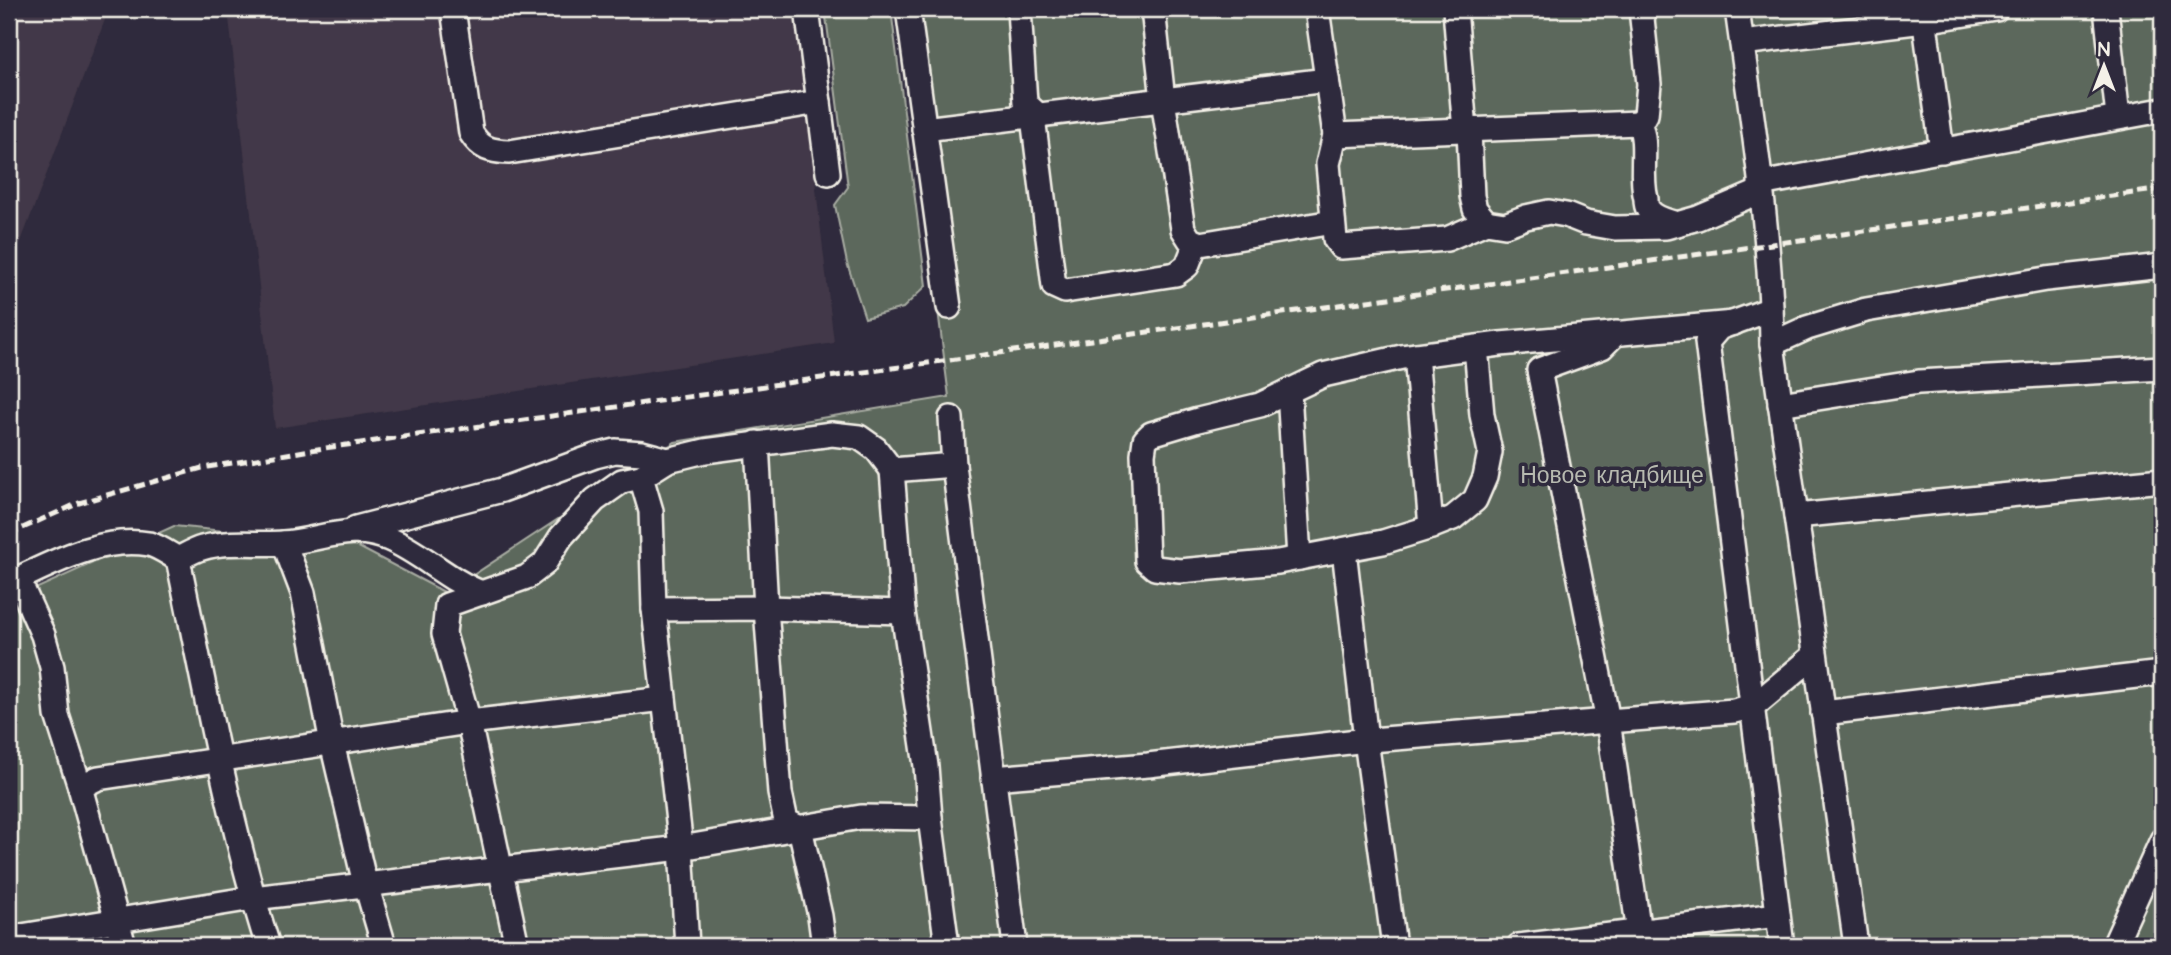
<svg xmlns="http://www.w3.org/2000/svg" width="2171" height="955" viewBox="0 0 2171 955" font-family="'Architects Daughter',sans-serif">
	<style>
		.built { fill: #433948 }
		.green { fill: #5c675c; stroke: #a8aca2; stroke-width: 2 }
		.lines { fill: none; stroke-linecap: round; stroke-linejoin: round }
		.minor-casing { stroke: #f4f1e8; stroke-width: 28 }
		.minor { stroke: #2f2a3d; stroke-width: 23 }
		.rail { stroke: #f4f1e8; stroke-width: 5; stroke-dasharray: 10 5; stroke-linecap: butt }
		.labels { text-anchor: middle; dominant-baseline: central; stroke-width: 7; stroke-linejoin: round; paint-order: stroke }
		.park-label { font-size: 23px; fill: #b7bab0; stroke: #2f2a3d }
	</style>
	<rect width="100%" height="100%" fill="#2f2a3d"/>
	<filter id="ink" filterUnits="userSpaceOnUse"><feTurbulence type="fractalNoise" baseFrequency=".0143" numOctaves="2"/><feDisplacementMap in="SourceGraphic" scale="14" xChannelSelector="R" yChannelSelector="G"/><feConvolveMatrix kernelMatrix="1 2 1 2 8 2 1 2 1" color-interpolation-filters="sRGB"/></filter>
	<g filter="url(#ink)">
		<g class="built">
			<polygon points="9,9 109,9 9,273"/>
			<polygon points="228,9 795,9 834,343 275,428"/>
		</g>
		<g class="green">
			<polygon points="825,9 891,9 926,286 903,308 865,318 847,263 835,205 848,187"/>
			<polygon points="900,9 2162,9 2162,946 9,946 9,609 33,590 174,526 353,544 446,593 675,442 949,397"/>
		</g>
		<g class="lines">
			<g class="minor-casing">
				<g id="minor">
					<path d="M453,9l18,124c10,16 19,18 38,19l310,-50"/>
					<polyline points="807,9 828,173"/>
					<polyline points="908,9 949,307"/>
					<polyline points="1019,9 1025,103 1038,115 1034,125 1054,286 1065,291 1176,274 1187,266 1196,243"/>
					<polyline points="1153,9 1163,100 1183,229 1190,240 1200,244 1333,222"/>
					<polyline points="1317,9 1335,135 1328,164 1335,239 1341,247 1447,239 1486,222 1505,225 1526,217 1549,212 1566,215 1586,223 1615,228 1666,227 1698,218 1761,191"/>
					<polyline points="1455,9 1465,131"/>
					<path d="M1641,9l8,75 -3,31 -7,8c10,21 0,50 7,76 0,3 0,7 2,10 6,10 20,12 29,15"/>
					<path d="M1737,9c15,111 34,223 35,335l84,602"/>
					<polyline points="1923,9 1942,151"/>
					<polyline points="2106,9 2118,117"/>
					<polyline points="1742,43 1924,21 1996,9"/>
					<polyline points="924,129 1327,80"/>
					<polyline points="1469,131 1472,196 1475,209 1486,222"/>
					<polyline points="1335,135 1639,123"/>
					<polyline points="1760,184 2162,110"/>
					<polyline points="1771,309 1719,328 1707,342 1782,946"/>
					<polyline points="1616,333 1602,347 1539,370 1608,721 1641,946"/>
					<polyline points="1772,344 1807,328 1866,310 2046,279 2162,266"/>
					<polyline points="1476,347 1482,415 1490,452 1485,477 1475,500 1453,518 1425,529 1383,542 1278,562 1180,571 1155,568 1147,561 1143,454 1145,440 1151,434 1198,420 1260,405 1323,375 1402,357 1500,344 1734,323"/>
					<polyline points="1416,355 1431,527"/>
					<polyline points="1289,391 1299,558"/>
					<polyline points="1780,404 1919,382 2162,368"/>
					<polyline points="951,418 954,465 1015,946"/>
					<polyline points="757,443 766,608 780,793 786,821 800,828 820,916 824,946"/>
					<polyline points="892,470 903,612 926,766 930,818 947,946"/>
					<polyline points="641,477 651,511 654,609 681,848 687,946"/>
					<polyline points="1796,516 2162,480"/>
					<polyline points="356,528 502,490 595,456 615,451 642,453 668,460"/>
					<polyline points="284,543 303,593 332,743 362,871 384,946"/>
					<polyline points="1344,550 1366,740 1394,946"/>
					<path d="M178,559c27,129 50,261 90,387"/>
					<polyline points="18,579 43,635 52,667 57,715 80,787 124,946"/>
					<path d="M9,583c44,-20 90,-47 140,-39 9,2 20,10 29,15 8,-4 16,-9 24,-11 27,-8 54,-3 81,-5 37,-3 70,-20 106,-4 33,14 60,42 93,54"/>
					<polyline points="654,609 766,608 903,612"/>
					<polyline points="664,699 469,722 444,634 447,605 527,577 544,564 561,537 595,500 622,481 641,477 668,460 705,451 832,434 859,437 876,449 892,470 954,465"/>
					<polyline points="1823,713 2162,673"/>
					<polyline points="993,778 1148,765 1358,741 1734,711 1754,706 1815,655"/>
					<polyline points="80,787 98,778 469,722 517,946"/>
					<polyline points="9,938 253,898 681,848 861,817 930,818"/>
					<polyline points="1519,946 1778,915"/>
					<polyline points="2114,946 2162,840"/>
				</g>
			</g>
			<use href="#minor" class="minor"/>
			<polyline class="rail" points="9,534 79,503 202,468 311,450 2162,189"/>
		</g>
	</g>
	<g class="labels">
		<g class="park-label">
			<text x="1612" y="476">Новое кладбище</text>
		</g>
	</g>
	<rect width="2171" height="955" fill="none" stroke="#2f2a3d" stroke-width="35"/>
	<rect x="18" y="18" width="2136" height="920" fill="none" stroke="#f4f1e8" stroke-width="2.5" filter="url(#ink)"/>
	<g transform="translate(2104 66)" stroke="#2f2a3d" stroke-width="5" paint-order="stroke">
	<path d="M0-5L12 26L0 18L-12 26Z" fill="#f4f1e8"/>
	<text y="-10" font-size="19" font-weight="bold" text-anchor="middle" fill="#f4f1e8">N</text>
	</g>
</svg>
